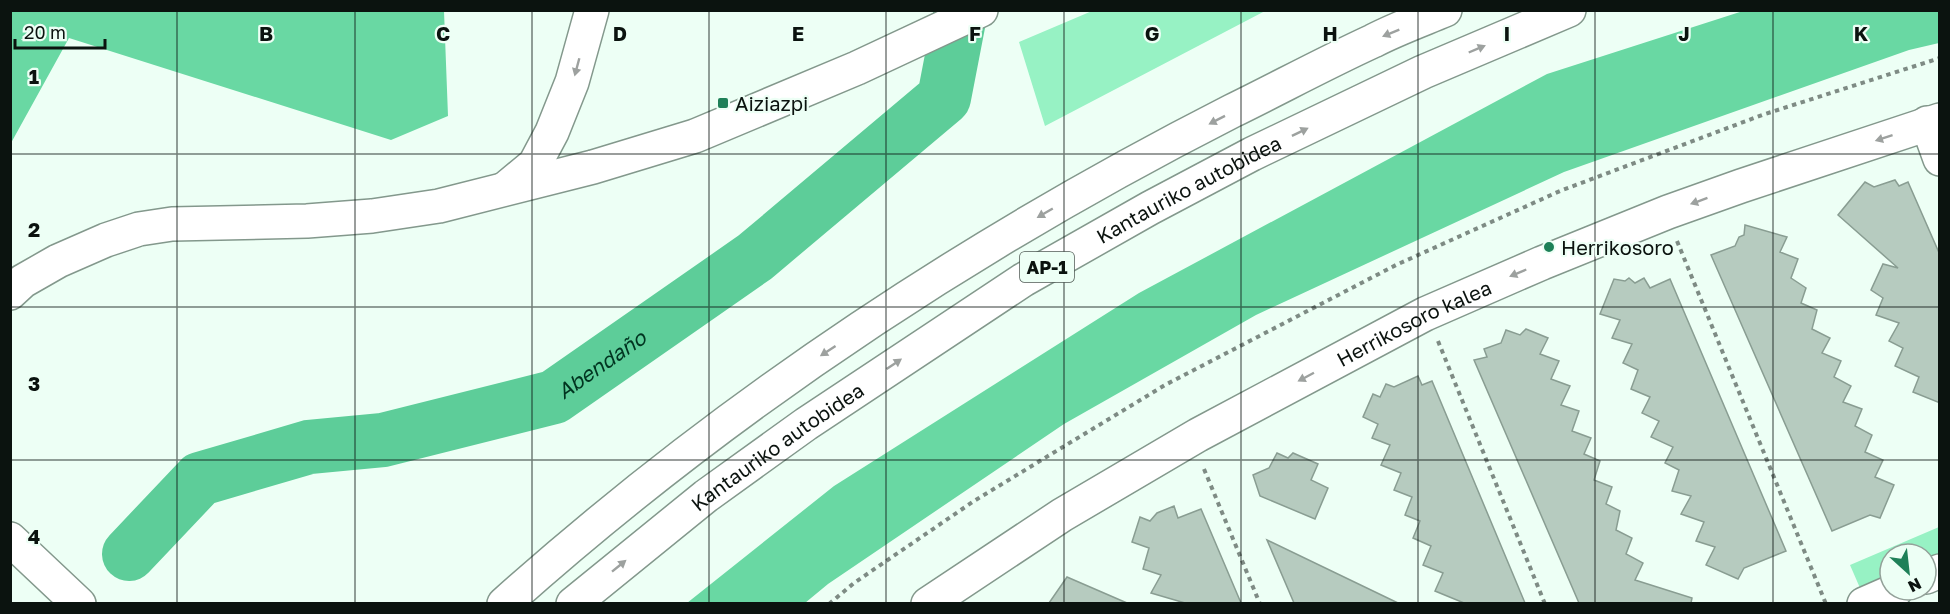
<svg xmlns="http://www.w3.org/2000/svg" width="1950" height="614" viewBox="0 0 1950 614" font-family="'Golos Text',sans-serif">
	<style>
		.green { fill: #97f2c4 }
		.forest { fill: #69d8a3 }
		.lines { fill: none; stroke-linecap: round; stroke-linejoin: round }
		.river { stroke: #5dcd99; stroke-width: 54 }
		.building { fill: #b6cbbf; stroke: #899d92; stroke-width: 1.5 }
		.street-casing { stroke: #83988c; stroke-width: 36 }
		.highway-casing { stroke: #83988c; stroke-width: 36 }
		.path { stroke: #7e8b84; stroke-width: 4; stroke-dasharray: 4.5 4.5; stroke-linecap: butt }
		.street { stroke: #fff; stroke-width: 33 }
		.highway { stroke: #fff; stroke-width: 33 }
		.oneway { fill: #9da19f }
		.grid { fill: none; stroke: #0b130f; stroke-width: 1.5; stroke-opacity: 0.55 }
		.poi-dot { fill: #1e8058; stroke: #edfff5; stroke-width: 2 }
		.labels { text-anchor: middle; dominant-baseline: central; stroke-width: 4.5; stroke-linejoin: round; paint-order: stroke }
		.shield { fill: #edfff5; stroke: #4f5a54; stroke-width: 1.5 }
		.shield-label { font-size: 18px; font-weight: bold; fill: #0b130f }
		.poi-label { font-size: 20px; fill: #0b130f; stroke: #edfff5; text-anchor: start }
		.street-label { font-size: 20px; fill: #0b130f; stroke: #edfff5 }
		.water-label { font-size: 21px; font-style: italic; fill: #013420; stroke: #edfff5 }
		.grid-label { font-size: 20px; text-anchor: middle; font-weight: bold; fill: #0b130f; stroke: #edfff5; stroke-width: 4.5; stroke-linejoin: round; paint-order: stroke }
	</style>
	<rect width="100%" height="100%" fill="#edfff5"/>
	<g class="green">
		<polygon points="1092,11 1092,10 1265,11 1045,126 1019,42"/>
		<polygon points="1939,527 1939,554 1926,560 1926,554 1890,554 1890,575 1860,588 1850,565"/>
	</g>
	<g class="forest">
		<polygon points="11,10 444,11 448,116 391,140 69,38 11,143"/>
		<polygon points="1743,11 1939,11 1939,43 1909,50 1564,172 1256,315 1064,424 828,584 805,603 687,603 834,486 1139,293 1547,74"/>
	</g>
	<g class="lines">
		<path class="river" id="s1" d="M129,554l71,-75 109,-32 74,-7 171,-43 201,-140 189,-159 17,-88"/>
	</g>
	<g class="building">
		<polygon points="1895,180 1899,186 1908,182 1940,255 1940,403 1913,392 1919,377 1895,366 1903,348 1889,341 1899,323 1876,315 1883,298 1871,290 1883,264 1898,268 1838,215 1865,182 1874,187"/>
		<polygon points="1745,225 1787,237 1780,252 1798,259 1791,278 1806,288 1801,303 1817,310 1812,329 1830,338 1822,353 1841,361 1834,377 1851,386 1843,402 1862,409 1855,426 1872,435 1865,452 1883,460 1875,477 1894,485 1880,518 1870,515 1832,531 1711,255 1735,246 1739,237 1744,235"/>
		<polygon points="1629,278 1635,283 1644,278 1650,288 1670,279 1786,551 1744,568 1738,579 1706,565 1715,547 1696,541 1704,522 1681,514 1691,496 1672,491 1679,470 1665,463 1673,447 1651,437 1659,421 1642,413 1650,397 1631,389 1638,370 1623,363 1632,344 1612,338 1620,320 1600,314 1614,279 1625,281"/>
		<polygon points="1526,329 1548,338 1540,354 1559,361 1551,379 1570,386 1561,405 1579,411 1572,431 1591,438 1584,454 1600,461 1594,480 1612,487 1606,504 1620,511 1616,530 1632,538 1626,554 1643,563 1635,580 1692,598 1691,603 1579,603 1474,360 1487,357 1484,349 1501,343 1506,330 1520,335"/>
		<polygon points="1418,376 1422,385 1432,381 1525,603 1464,603 1435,591 1443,573 1423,565 1431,546 1413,538 1420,521 1405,515 1412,497 1394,490 1401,473 1381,465 1390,445 1372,438 1378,424 1363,417 1373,394 1380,397 1386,384 1394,387"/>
		<polygon points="1277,453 1288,458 1293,453 1318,464 1311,480 1328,488 1315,519 1260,496 1253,475 1269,468"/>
		<polygon points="1174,506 1178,518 1201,509 1241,603 1185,603 1151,593 1161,575 1143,569 1149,548 1132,542 1140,517 1150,521 1157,513"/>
		<polygon points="1267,540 1398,603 1294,603"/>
		<polygon points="1067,577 1127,603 1049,603"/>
	</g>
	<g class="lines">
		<g class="street-casing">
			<g id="street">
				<polyline points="1927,123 1940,159"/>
				<polyline points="506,188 535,164 552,132 572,82 592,10"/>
				<polyline points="10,293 23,281 58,261 106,240 139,229 172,224 307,221 372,216 439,206 593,167 695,136 857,68 981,10"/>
				<polyline points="10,539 79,604"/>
				<polyline points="1926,577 1940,571"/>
				<path id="s2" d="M928,604l134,-89 136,-80 227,-121 117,-51 126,-51 73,-26 199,-66"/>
				<polyline points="1864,604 1896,590"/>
			</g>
		</g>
		<g class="highway-casing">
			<g id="highway">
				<path d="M504,604c219,-196 467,-360 728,-493 47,-23 93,-48 141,-70 23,-12 48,-21 72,-31"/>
				<path id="s3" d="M573,604l133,-108 100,-72 217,-144 127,-72 102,-54 171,-82 146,-62"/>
			</g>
		</g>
		<g class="path">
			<polyline points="1677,241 1826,604"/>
			<polyline points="1438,341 1545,604"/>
			<polyline points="1204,469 1260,604"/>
			<polyline points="829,604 854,583 974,501 1165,385 1396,265 1560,191 1762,115 1940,58"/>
		</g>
		<use href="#street" class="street"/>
		<use href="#highway" class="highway"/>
	</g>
	<defs><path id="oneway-solid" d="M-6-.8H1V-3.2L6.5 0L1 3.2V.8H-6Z" transform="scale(1.5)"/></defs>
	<g class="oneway">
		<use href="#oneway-solid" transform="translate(1391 33) rotate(158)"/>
		<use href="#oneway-solid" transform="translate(1477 49) rotate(-23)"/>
		<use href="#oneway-solid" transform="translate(577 67) rotate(105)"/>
		<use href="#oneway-solid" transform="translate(1217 120) rotate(153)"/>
		<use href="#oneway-solid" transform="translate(1300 132) rotate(-26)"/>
		<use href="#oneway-solid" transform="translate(1884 138) rotate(162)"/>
		<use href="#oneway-solid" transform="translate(1699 201) rotate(160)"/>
		<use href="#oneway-solid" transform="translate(1045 213) rotate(150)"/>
		<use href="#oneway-solid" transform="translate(1518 273) rotate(157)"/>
		<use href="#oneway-solid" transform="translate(828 351) rotate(147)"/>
		<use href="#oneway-solid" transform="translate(894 364) rotate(-34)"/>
		<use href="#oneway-solid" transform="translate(1306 377) rotate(152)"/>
		<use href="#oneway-solid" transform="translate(619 566) rotate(-39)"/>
	</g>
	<path class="grid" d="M177,10v594M355,10v594M532,10v594M709,10v594M886,10v594M1064,10v594M1241,10v594M1418,10v594M1595,10v594M1773,10v594M10,154h1930M10,307h1930M10,460h1930"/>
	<g class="poi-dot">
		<rect x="717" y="97" width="12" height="12" rx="3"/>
		<circle cx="1549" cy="247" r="6"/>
	</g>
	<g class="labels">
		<rect class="shield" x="1020" y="252" width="54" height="30" rx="4.5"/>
		<g class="shield-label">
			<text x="1047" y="267">AP-1</text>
		</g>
		<g class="poi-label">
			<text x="735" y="103">Aiziazpi</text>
			<text x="1561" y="247">Herrikosoro</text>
		</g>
		<g class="street-label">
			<text stroke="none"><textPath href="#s3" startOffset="744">Kantauriko autobidea</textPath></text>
			<text stroke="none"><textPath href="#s2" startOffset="562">Herrikosoro kalea</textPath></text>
			<text stroke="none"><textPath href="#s3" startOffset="258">Kantauriko autobidea</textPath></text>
		</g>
		<g class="water-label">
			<text stroke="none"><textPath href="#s1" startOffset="525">Abendaño</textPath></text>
		</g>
	</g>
	<g class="grid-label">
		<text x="266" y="41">B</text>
		<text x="443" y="41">C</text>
		<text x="620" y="41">D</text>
		<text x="798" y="41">E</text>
		<text x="975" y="41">F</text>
		<text x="1152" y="41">G</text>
		<text x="1330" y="41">H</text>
		<text x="1507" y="41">I</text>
		<text x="1684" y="41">J</text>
		<text x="1861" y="41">K</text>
		<text x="34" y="84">1</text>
		<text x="34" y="237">2</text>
		<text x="34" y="391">3</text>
		<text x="34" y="544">4</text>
	</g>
	<rect width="1950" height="614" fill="none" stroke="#0b130f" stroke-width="24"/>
	<g transform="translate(1908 572) rotate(153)"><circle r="28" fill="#edfff5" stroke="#93a199" stroke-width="1.5"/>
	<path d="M0-4.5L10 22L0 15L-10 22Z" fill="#1e8058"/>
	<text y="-9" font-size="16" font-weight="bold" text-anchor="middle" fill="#0b130f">N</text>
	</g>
	<path d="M15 39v9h90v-9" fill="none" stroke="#0b130f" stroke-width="3"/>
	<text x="24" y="39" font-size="18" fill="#0b130f" stroke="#edfff5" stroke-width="4.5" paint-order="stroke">20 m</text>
</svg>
